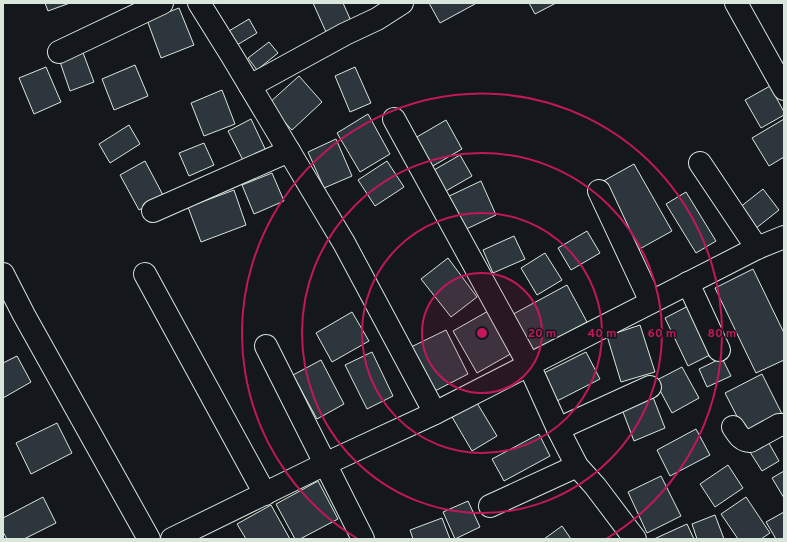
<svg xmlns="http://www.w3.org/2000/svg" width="787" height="542" viewBox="0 0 787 542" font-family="Overpass,sans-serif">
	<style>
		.building { fill: #2c363c; stroke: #d8e6dc }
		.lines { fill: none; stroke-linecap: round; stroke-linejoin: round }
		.minor-casing { stroke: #d8e6dc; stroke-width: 24 }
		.minor { stroke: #14181c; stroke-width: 22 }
		.ring { fill: none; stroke: #c2185b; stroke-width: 2 }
		.centre { fill: #c2185b; stroke: #14181c; stroke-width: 2 }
		.ring-label { font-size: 12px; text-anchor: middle; font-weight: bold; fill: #c2185b; stroke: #14181c; stroke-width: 3; stroke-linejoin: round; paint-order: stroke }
	</style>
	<rect width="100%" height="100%" fill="#14181c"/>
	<g class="building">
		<polygon points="45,3 70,3 48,11"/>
		<polygon points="313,3 343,3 351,21 326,32"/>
		<polygon points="429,3 474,3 475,4 440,23"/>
		<polygon points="529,3 556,3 535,14"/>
		<polygon points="179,8 194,45 161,58 147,20"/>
		<polygon points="249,19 257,33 237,45 229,31"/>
		<polygon points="269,42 278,53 257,70 248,58"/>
		<polygon points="82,50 94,82 70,91 59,59"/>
		<polygon points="135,65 148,96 114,110 102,79"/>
		<polygon points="46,67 61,102 34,114 19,78"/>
		<polygon points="355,67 371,103 350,112 335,76"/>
		<polygon points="299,76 322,102 292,130 268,104"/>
		<polygon points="770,86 784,112 784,115 761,128 745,100"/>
		<polygon points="222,90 235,124 204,136 191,103"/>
		<polygon points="368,114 390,154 360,172 337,133"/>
		<polygon points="251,119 267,153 245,164 228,131"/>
		<polygon points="784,119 784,157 769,166 752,138"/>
		<polygon points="446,120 462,149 426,170 410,141"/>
		<polygon points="129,125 140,144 110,163 99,144"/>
		<polygon points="336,139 352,176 324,188 308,152"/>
		<polygon points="204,143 214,165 189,176 179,153"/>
		<polygon points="460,155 472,176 439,195 427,174"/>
		<polygon points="145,161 164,197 139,210 120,175"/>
		<polygon points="387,161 404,187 375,206 358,180"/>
		<polygon points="634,164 672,231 636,251 598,184"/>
		<polygon points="272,173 284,201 254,214 242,185"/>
		<polygon points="481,181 496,215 460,232 445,198"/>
		<polygon points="763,189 779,210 755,229 739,208"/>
		<polygon points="234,190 246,225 201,242 188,207"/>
		<polygon points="686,192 716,241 696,253 666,204"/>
		<polygon points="587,231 600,253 571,270 558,248"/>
		<polygon points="514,236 525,259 493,273 483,250"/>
		<polygon points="545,253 562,280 537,295 521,268"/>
		<polygon points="448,258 477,297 451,317 421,279"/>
		<polygon points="753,269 784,333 784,360 756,373 715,288"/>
		<polygon points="567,285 587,322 526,355 506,318"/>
		<polygon points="692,304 716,352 688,366 665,318"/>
		<polygon points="490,310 514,352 477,373 453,331"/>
		<polygon points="352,312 369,341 332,362 316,333"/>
		<polygon points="640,325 655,372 621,382 607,336"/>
		<polygon points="446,330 468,374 431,393 409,348"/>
		<polygon points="372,352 393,396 367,409 345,365"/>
		<polygon points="586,352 600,379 557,401 544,373"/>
		<polygon points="17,356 31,382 3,398 3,363"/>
		<polygon points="722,358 731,376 707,387 699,369"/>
		<polygon points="321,360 344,404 317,419 293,375"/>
		<polygon points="682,367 699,398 672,413 655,381"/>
		<polygon points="762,374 784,418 748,438 725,393"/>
		<polygon points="651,392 665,428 634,441 620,404"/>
		<polygon points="477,403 497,436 472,451 452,417"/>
		<polygon points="57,423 72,453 31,474 16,443"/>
		<polygon points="696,429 710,455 670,476 657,450"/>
		<polygon points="539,434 550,456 504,481 492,459"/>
		<polygon points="766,438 779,461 762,471 748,449"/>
		<polygon points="728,465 743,488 715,507 700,484"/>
		<polygon points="784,471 784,498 772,478"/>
		<polygon points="661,476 681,516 647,533 628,492"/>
		<polygon points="318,481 338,519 300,539 295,539 276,504"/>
		<polygon points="43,497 56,523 24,539 7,539 3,532 3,518"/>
		<polygon points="746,497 770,533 761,539 738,539 721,514"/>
		<polygon points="468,501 480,527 455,539 443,512"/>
		<polygon points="271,505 290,539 246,539 237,524"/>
		<polygon points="784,512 784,539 776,539 766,522"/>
		<polygon points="715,515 724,539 697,539 692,524"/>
		<polygon points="442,518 450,539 413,539 410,530"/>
		<polygon points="687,524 694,539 654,539"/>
		<polygon points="562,526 571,539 544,539"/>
	</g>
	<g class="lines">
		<g class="minor-casing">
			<g id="minor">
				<polyline points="199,3 232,56 344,243 435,413"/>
				<polyline points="736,3 784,89"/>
				<polyline points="59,52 162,3"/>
				<polyline points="250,86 345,34 377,19 402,3"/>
				<polyline points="394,119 529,365 558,429 577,466 595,486 635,539"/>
				<polyline points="700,163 757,248"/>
				<polyline points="599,191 651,302"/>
				<polyline points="153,211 289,151"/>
				<polyline points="3,274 24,315 149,539"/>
				<polyline points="145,274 265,494"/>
				<polyline points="688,283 719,350"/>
				<polyline points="266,346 363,539"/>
				<path d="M733,427c5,7 8,14 17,14l29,-16h5"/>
				<polyline points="558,429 650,387"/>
				<polyline points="490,506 577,466"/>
				<polyline points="172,539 325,464 435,413 757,248 784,237"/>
			</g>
		</g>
		<use href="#minor" class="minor"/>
	</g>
	<circle cx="482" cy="333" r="60" fill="#c2185b" fill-opacity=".12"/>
	<g class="ring">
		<circle cx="482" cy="333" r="60"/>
		<circle cx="482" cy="333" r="120"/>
		<circle cx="482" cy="333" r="180"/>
		<path d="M358 539A240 240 0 1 1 606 539"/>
	</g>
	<circle cx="482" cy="333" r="6" class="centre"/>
	<g class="ring-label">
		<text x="542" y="337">20 m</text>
		<text x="602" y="337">40 m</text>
		<text x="662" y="337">60 m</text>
		<text x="722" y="337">80 m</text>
	</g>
	<rect width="787" height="542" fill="none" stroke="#d8e6dc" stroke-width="8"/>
</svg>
